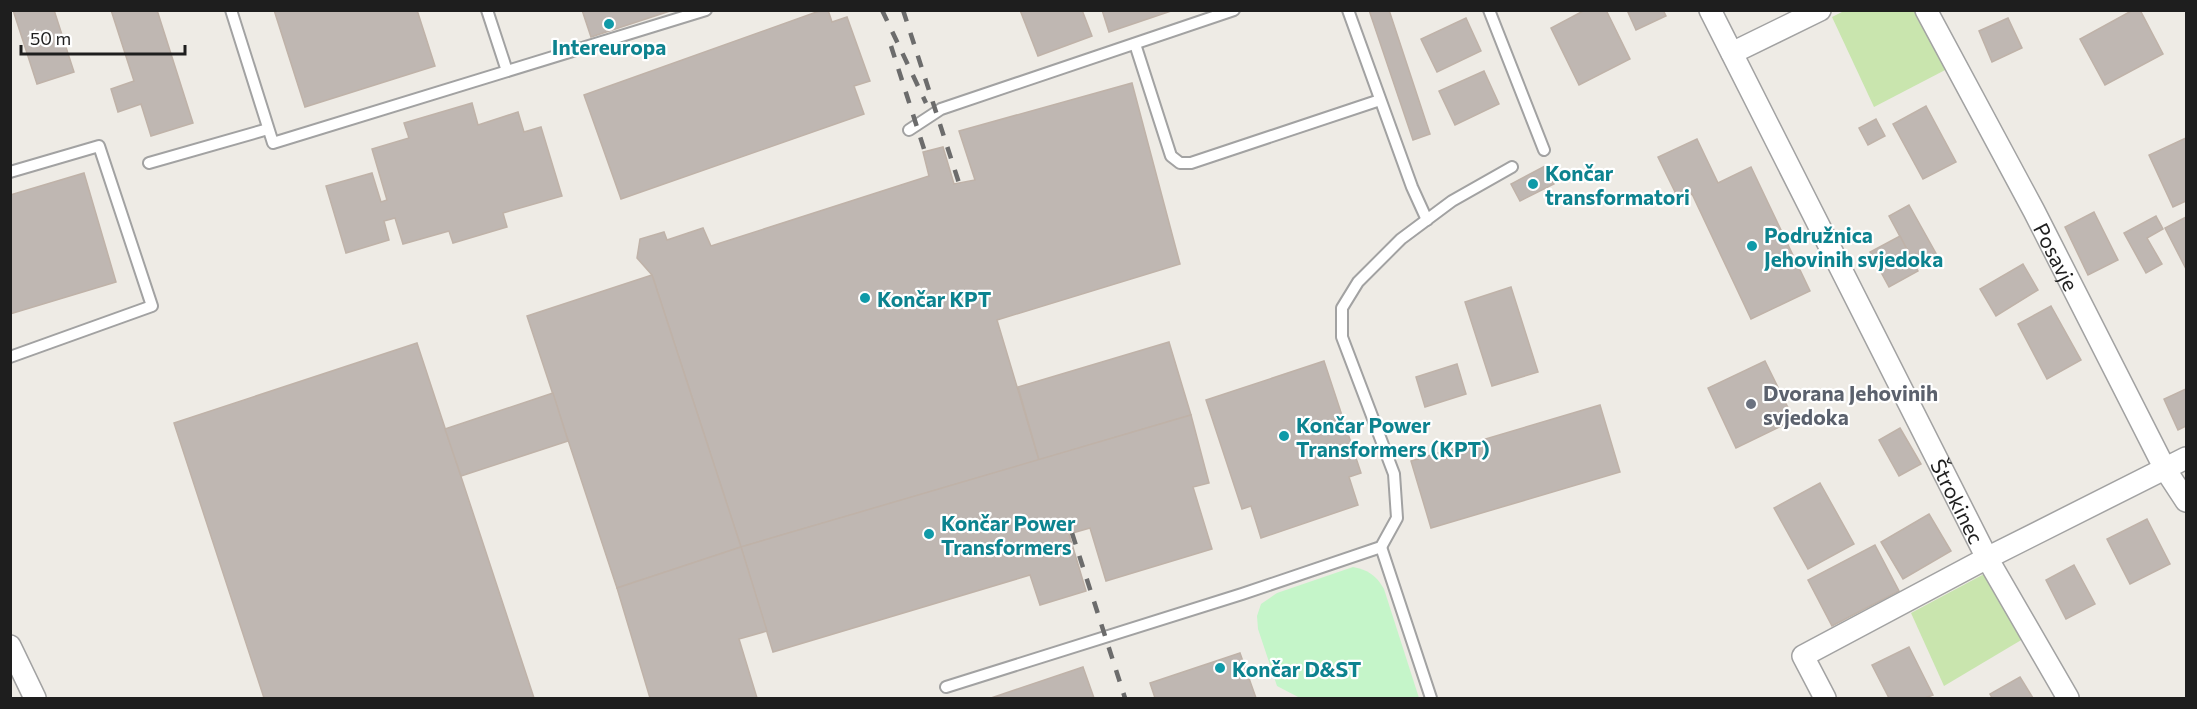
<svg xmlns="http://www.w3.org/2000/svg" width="2197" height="709" viewBox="0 0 2197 709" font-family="Commissioner,sans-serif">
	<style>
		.grass { fill: #c9e5ae }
		.park { fill: #c5f5c9 }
		.building { fill: #bfb7b2; stroke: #bfb2a8; stroke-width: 1.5 }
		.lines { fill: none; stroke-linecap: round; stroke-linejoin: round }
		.lane-casing { stroke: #a2a2a2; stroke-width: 14 }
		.street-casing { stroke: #a2a2a2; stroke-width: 24 }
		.lane { stroke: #fff; stroke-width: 10 }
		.street { stroke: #fff; stroke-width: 21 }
		.rail { stroke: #6c6c6c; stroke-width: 4.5; stroke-dasharray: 12 12; stroke-linecap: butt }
		.culture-dot { fill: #0f9aa8; stroke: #fff; stroke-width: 2 }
		.worship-dot { fill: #6b7280; stroke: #fff; stroke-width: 2 }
		.labels { text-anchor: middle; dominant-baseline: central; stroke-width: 4.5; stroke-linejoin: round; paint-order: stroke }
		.culture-label { font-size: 21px; font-weight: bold; fill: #0d838f; stroke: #fff; text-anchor: start }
		.street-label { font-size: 21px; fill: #1e1e1e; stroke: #fff }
		.worship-label { font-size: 21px; font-weight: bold; fill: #5b616d; stroke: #fff; text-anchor: start }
	</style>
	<rect width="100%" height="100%" fill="#eeebe5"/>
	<g class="grass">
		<polygon points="1844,11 1916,11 1949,68 1874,107 1832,17"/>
		<polygon points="1986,573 2028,636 1944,686 1911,613"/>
	</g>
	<path class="park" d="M1353,567c15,3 23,8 31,22l35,109h-119l-23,-12 -19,-57 -1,-13 4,-12 16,-11z"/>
	<g class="building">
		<polygon points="13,10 54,10 74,72 37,84"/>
		<polygon points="111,10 157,10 193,123 151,136 141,104 118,112 111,89 134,81"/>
		<polygon points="274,10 417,10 435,66 305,107"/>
		<polygon points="582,10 673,10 591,37"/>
		<polygon points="822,10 828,10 832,22 847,17 870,81 854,86 864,114 621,199 584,95"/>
		<polygon points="1020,10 1082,10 1092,36 1038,56"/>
		<polygon points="1102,10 1174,10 1109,32"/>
		<polygon points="1369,10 1389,10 1430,134 1413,140"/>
		<polygon points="1585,10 1606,10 1630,59 1579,85 1551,28"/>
		<polygon points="1627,10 1663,10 1666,16 1636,30"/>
		<polygon points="2133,10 2140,10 2163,54 2105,85 2080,39"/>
		<polygon points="1466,18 1481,51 1437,72 1421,39"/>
		<polygon points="2008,18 2022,48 1992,62 1979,31"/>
		<polygon points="1484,71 1499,104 1455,125 1439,91"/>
		<polygon points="1132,83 1180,264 997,320 1039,460 741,547 652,275 637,258 640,239 664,232 667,240 703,228 711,246 929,176 923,152 943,147 954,184 975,180 959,131"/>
		<polygon points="472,103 478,125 518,112 524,132 541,127 562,196 503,213 507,227 453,243 449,231 403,244 395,218 384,221 389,240 346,253 326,186 372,173 381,202 387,200 372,149 409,138 404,123"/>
		<polygon points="1926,106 1956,162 1923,179 1893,124"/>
		<polygon points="1876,119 1885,136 1868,145 1859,128"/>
		<polygon points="2186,138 2186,201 2173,207 2149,155"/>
		<polygon points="1697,139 1718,183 1751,167 1810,291 1751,319 1692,194 1679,200 1658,157"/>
		<polygon points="1545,166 1554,184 1520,201 1511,184"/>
		<polygon points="84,173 116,282 10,314 10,195"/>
		<polygon points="1909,205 1938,257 1917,268 1889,216"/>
		<polygon points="2094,212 2118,260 2088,275 2065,227"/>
		<polygon points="2156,216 2163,229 2147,238 2162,264 2146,273 2124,233"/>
		<polygon points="2186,217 2186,269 2165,228"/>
		<polygon points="1900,236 1918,271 1889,287 1870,252"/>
		<polygon points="2023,264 2038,290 1996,316 1980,289"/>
		<polygon points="652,275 741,547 617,588 527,316"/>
		<polygon points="1511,287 1538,372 1492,386 1465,302"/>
		<polygon points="2051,306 2081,360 2047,379 2018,324"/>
		<polygon points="1169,342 1191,415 1039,460 1018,387"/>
		<polygon points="417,343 534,698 264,698 174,423"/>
		<polygon points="1324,361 1361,473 1349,477 1358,505 1261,538 1251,506 1242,509 1206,400"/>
		<polygon points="1765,361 1794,420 1736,448 1708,388"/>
		<polygon points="1457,364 1466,394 1425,407 1416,377"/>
		<polygon points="2186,389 2186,426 2178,430 2164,399"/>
		<polygon points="553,393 568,441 461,476 445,429"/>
		<polygon points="1600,405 1620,472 1431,528 1411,461"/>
		<polygon points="1191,415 1209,483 1193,487 1212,549 1106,581 1090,528 1069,534 1086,591 1040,605 1030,575 773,652 741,547"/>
		<polygon points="1900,428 1921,464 1899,476 1879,440"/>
		<polygon points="1820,483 1854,544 1808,569 1774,508"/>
		<polygon points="1929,514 1951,551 1903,579 1881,542"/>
		<polygon points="2147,519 2170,564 2130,584 2107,539"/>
		<polygon points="1875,545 1899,591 1832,626 1808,580"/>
		<polygon points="741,547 767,631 739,639 757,698 650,698 617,588"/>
		<polygon points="2074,565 2095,604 2066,619 2046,580"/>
		<polygon points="1909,647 1933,695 1925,698 1889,698 1872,665"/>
		<polygon points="1240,653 1256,698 1155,698 1150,683"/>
		<polygon points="1083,667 1094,698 991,698"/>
		<polygon points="2020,677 2033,698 1992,698 1990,694"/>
	</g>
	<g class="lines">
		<g class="lane-casing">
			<g id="lane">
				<polyline points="231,10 273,143 706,10"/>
				<polyline points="487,10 507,71"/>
				<polyline points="1348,10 1412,187 1427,220"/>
				<polyline points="1489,10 1544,150"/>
				<polyline points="1135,44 1171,156 1180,163 1191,163 1380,100"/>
				<polyline points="909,130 941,109 1234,10"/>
				<polyline points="149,163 268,129"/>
				<polyline points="10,172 99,146 152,306 10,357"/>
				<polyline points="1381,547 1431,698"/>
				<polyline points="946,687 1242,594 1381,547 1397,518 1394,474 1342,337 1342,308 1358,282 1401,239 1452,201 1512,167"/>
			</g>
		</g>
		<g class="street-casing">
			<g id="street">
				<path id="s1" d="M1710,10l277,548 81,140"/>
				<path id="s2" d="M1926,10l108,201 131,258 21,32"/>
				<polyline points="1732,53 1820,10"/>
				<polyline points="10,646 35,698"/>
				<polyline points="1825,698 1803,656 1987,558 2186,458"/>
			</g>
		</g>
		<use href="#lane" class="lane"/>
		<use href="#street" class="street"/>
		<g class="rail">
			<polyline points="882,10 926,103"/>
			<polyline points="903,10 959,183"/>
			<polyline points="891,46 925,152"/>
			<polyline points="1072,533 1125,698"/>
		</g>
	</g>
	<g class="culture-dot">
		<circle cx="609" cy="24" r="6"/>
		<circle cx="1533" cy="184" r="6"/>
		<circle cx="1752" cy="246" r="6"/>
		<circle cx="865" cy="298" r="6"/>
		<circle cx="1284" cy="436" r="6"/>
		<circle cx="929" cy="534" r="6"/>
		<circle cx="1220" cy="668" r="6"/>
	</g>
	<circle class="worship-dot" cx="1751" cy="404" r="6"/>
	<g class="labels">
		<g class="culture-label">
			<text x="609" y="46" text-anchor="middle">Intereuropa</text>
			<text x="1545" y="172">Končar<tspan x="1545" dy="24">transformatori</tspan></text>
			<text x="1764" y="234">Podružnica<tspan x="1764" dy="24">Jehovinih svjedoka</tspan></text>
			<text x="877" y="298">Končar KPT</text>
			<text x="1296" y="424">Končar Power<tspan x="1296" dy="24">Transformers (KPT)</tspan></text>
			<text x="941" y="522">Končar Power<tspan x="941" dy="24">Transformers</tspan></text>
			<text x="1232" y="668">Končar D&amp;ST</text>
		</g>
		<g class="street-label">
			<text stroke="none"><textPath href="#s2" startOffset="279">Posavje</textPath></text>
			<text stroke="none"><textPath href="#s1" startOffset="550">Štrokinec</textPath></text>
		</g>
		<g class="worship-label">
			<text x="1763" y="392">Dvorana Jehovinih<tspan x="1763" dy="24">svjedoka</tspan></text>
		</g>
	</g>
	<rect width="2197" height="709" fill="none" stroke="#1e1e1e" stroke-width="24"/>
	<path d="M21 45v9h164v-9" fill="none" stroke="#1e1e1e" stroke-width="3"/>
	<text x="30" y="45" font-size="18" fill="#1e1e1e" stroke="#ffffff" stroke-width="4.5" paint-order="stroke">50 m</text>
</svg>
